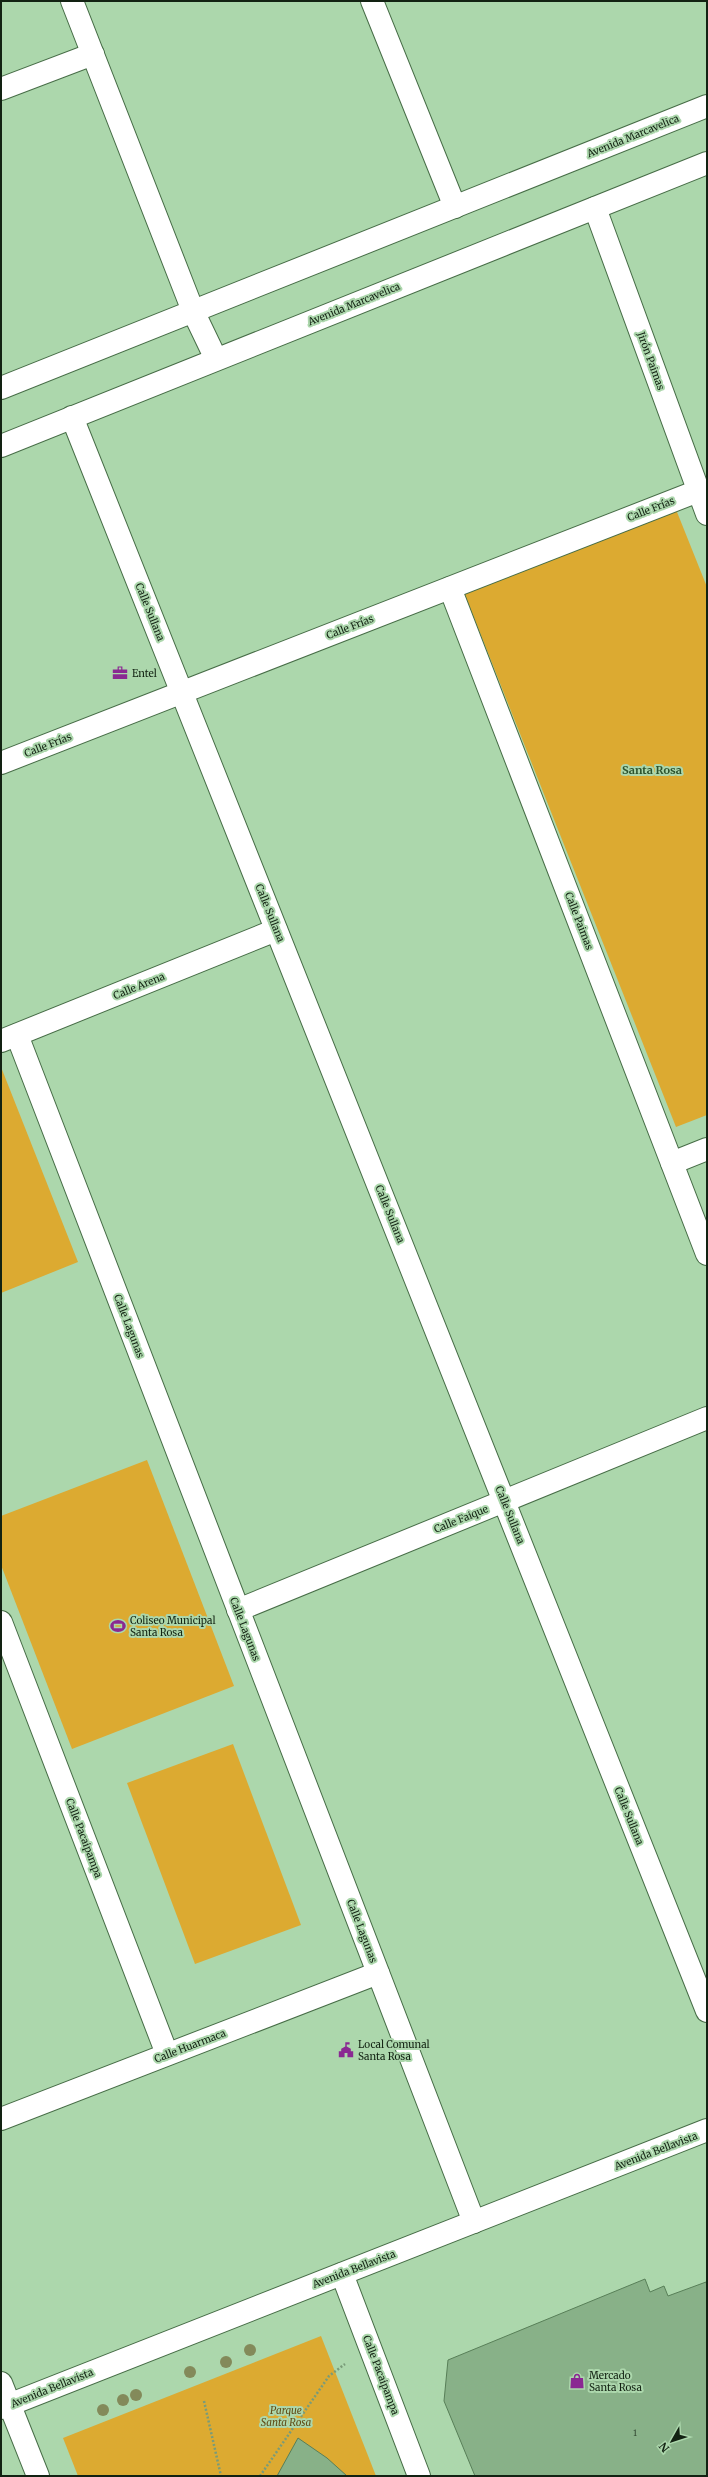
<svg xmlns="http://www.w3.org/2000/svg" width="708" height="2477" viewBox="0 0 708 2477" font-family="Merriweather,serif">
	<style>
		.green { fill: #dcaa31 }
		.building { fill: #88b188; stroke: #587f58 }
		.lines { fill: none; stroke-linecap: round; stroke-linejoin: round }
		.minor-casing { stroke: #476d47; stroke-width: 24 }
		.path { stroke: #799b79; stroke-width: 2.5; stroke-dasharray: 2 2; stroke-linecap: butt }
		.minor { stroke: #fff; stroke-width: 22 }
		.tree { fill: #838a5a }
		.labels { text-anchor: middle; dominant-baseline: central; stroke-width: 4; stroke-linejoin: round; paint-order: stroke }
		.number-label { font-size: 8px; fill: #304630 }
		.street-label { font-size: 10px; fill: #122212; stroke: #acd7ac }
		.poi-label { font-size: 10px; fill: #122212; stroke: #acd7ac; text-anchor: start }
		.park-label { font-size: 10px; font-style: italic; fill: #614b16; stroke: #acd7ac }
		.neighbourhood-label { font-size: 11px; font-weight: bold; fill: #2d532e; stroke: #acd7ac }
	</style>
	<rect width="100%" height="100%" fill="#acd7ac"/>
	<g class="green">
		<polygon points="675,507 707,587 707,1115 676,1127 463,590"/>
		<polygon points="1,1067 78,1262 1,1293"/>
		<polygon points="147,1460 234,1686 72,1749 1,1565 1,1516"/>
		<polygon points="233,1744 301,1925 195,1964 127,1783"/>
		<polygon points="321,2336 376,2476 78,2476 63,2438"/>
	</g>
	<g class="building">
		<polygon points="645,2279 650,2292 664,2286 668,2296 706,2282 707,2286 707,2476 475,2476 444,2401 448,2360"/>
		<polygon points="298,2438 327,2458 347,2476 277,2476"/>
	</g>
	<g class="lines">
		<g class="minor-casing">
			<g id="minor">
				<polyline points="72,1 193,311 216,359"/>
				<polyline points="372,1 455,207"/>
				<polyline points="1,89 93,54"/>
				<polyline points="595,208 707,514"/>
				<polyline points="1,388 707,106"/>
				<polyline points="72,417 707,2011"/>
				<polyline points="1,446 707,163"/>
				<polyline points="450,588 707,1254"/>
				<polyline points="1,763 698,491"/>
				<polyline points="17,1035 474,2222"/>
				<polyline points="1,1041 276,930"/>
				<polyline points="672,1163 707,1149"/>
				<polyline points="238,1610 707,1418"/>
				<polyline points="1,1622 167,2054"/>
				<polyline points="1,2119 378,1973"/>
				<polyline points="342,2274 419,2476"/>
				<polyline points="1,2383 38,2476"/>
				<polyline points="1,2408 707,2130"/>
			</g>
		</g>
		<g class="path">
			<polyline points="204,2401 221,2476"/>
			<polyline points="260,2476 329,2376 345,2364"/>
		</g>
		<use href="#minor" class="minor"/>
	</g>
	<g class="tree">
		<circle cx="250" cy="2350" r="6"/>
		<circle cx="226" cy="2362" r="6"/>
		<circle cx="190" cy="2372" r="6"/>
		<circle cx="136" cy="2395" r="6"/>
		<circle cx="123" cy="2400" r="6"/>
		<circle cx="103" cy="2410" r="6"/>
	</g>
	<defs>
		<g id="office-bare" transform="scale(1.2)"><path d="M-6-3h4V-5.5h4V-3h4V5H-6ZM-1-4.5V-3h2v-1.5ZM-6 0V1H6V0Z" fill="#8a2992" stroke="#acd7ac" stroke-width="2.5" paint-order="stroke"/></g>
		<g id="stadium-bare" transform="scale(1.2)"><path d="M0-5a6.5 5 0 1 0 0 10a6.5 5 0 1 0 0-10ZM-3.5-1.8h7v3.6h-7Z" fill="#8a2992" stroke="#acd7ac" stroke-width="2.5" paint-order="stroke"/></g>
		<g id="civic-bare" transform="scale(1.2)"><path d="M-.6-6.5H3V-4.5H.6V-3L4-1V1h2V6H-6V1h2V-1L-.6-3ZM-1.2 2.5V6h2.4V2.5Z" fill="#8a2992" stroke="#acd7ac" stroke-width="2.5" paint-order="stroke"/></g>
		<g id="shop-bare" transform="scale(1.2)"><path d="M-5-2.5h2.3a2.7 3.5 0 0 1 5.4 0H5L5.5 6h-11ZM-1.5-2.5h3a1.5 2.3 0 0 0-3 0Z" fill="#8a2992" stroke="#acd7ac" stroke-width="2.5" paint-order="stroke"/></g>
	</defs>
	<g fill-rule="evenodd">
		<use href="#office-bare" x="120" y="673"/>
		<use href="#stadium-bare" x="118" y="1626"/>
		<use href="#civic-bare" x="346" y="2050"/>
		<use href="#shop-bare" x="577" y="2381"/>
	</g>
	<g class="labels">
		<g class="number-label">
			<text x="635" y="2433">1</text>
		</g>
		<g class="street-label">
			<text transform="translate(633 136) rotate(-22)">Avenida Marcavelica</text>
			<text transform="translate(354 304) rotate(-22)">Avenida Marcavelica</text>
			<text transform="translate(651 361) rotate(70)">Jirón Paimas</text>
			<text transform="translate(651 509) rotate(-21)">Calle Frías</text>
			<text transform="translate(150 612) rotate(68)">Calle Sullana</text>
			<text transform="translate(350 627) rotate(-21)">Calle Frías</text>
			<text transform="translate(48 745) rotate(-21)">Calle Frías</text>
			<text transform="translate(270 913) rotate(68)">Calle Sullana</text>
			<text transform="translate(579 921) rotate(69)">Calle Paimas</text>
			<text transform="translate(139 986) rotate(-22)">Calle Arena</text>
			<text transform="translate(390 1214) rotate(68)">Calle Sullana</text>
			<text transform="translate(129 1326) rotate(69)">Calle Lagunas</text>
			<text transform="translate(510 1515) rotate(68)">Calle Sullana</text>
			<text transform="translate(461 1519) rotate(-22)">Calle Faique</text>
			<text transform="translate(245 1629) rotate(69)">Calle Lagunas</text>
			<text transform="translate(629 1816) rotate(68)">Calle Sullana</text>
			<text transform="translate(84 1838) rotate(69)">Calle Pacaipampa</text>
			<text transform="translate(362 1931) rotate(69)">Calle Lagunas</text>
			<text transform="translate(190 2046) rotate(-21)">Calle Huarmaca</text>
			<text transform="translate(656 2151) rotate(-21)">Avenida Bellavista</text>
			<text transform="translate(354 2269) rotate(-21)">Avenida Bellavista</text>
			<text transform="translate(381 2375) rotate(69)">Calle Pacaipampa</text>
			<text transform="translate(52 2388) rotate(-22)">Avenida Bellavista</text>
		</g>
		<g class="poi-label">
			<text x="132" y="673">Entel</text>
			<text x="130" y="1620">Coliseo Municipal<tspan x="130" dy="12">Santa Rosa</tspan></text>
			<text x="358" y="2044">Local Comunal<tspan x="358" dy="12">Santa Rosa</tspan></text>
			<text x="589" y="2375">Mercado<tspan x="589" dy="12">Santa Rosa</tspan></text>
		</g>
		<g class="park-label">
			<text x="286" y="2410">Parque<tspan x="286" dy="12">Santa Rosa</tspan></text>
		</g>
		<g class="neighbourhood-label">
			<text x="652" y="770">Santa Rosa</text>
		</g>
	</g>
	<rect width="708" height="2477" fill="none" stroke="#122212" stroke-width="4"/>
	<g transform="translate(672 2441) rotate(231)" stroke="#acd7ac" stroke-width="3" paint-order="stroke">
	<path d="M0-3L7 15L0 10L-7 15Z" fill="#122212"/>
	<text y="-6" font-size="11" font-weight="bold" text-anchor="middle" fill="#122212">N</text>
	</g>
</svg>
